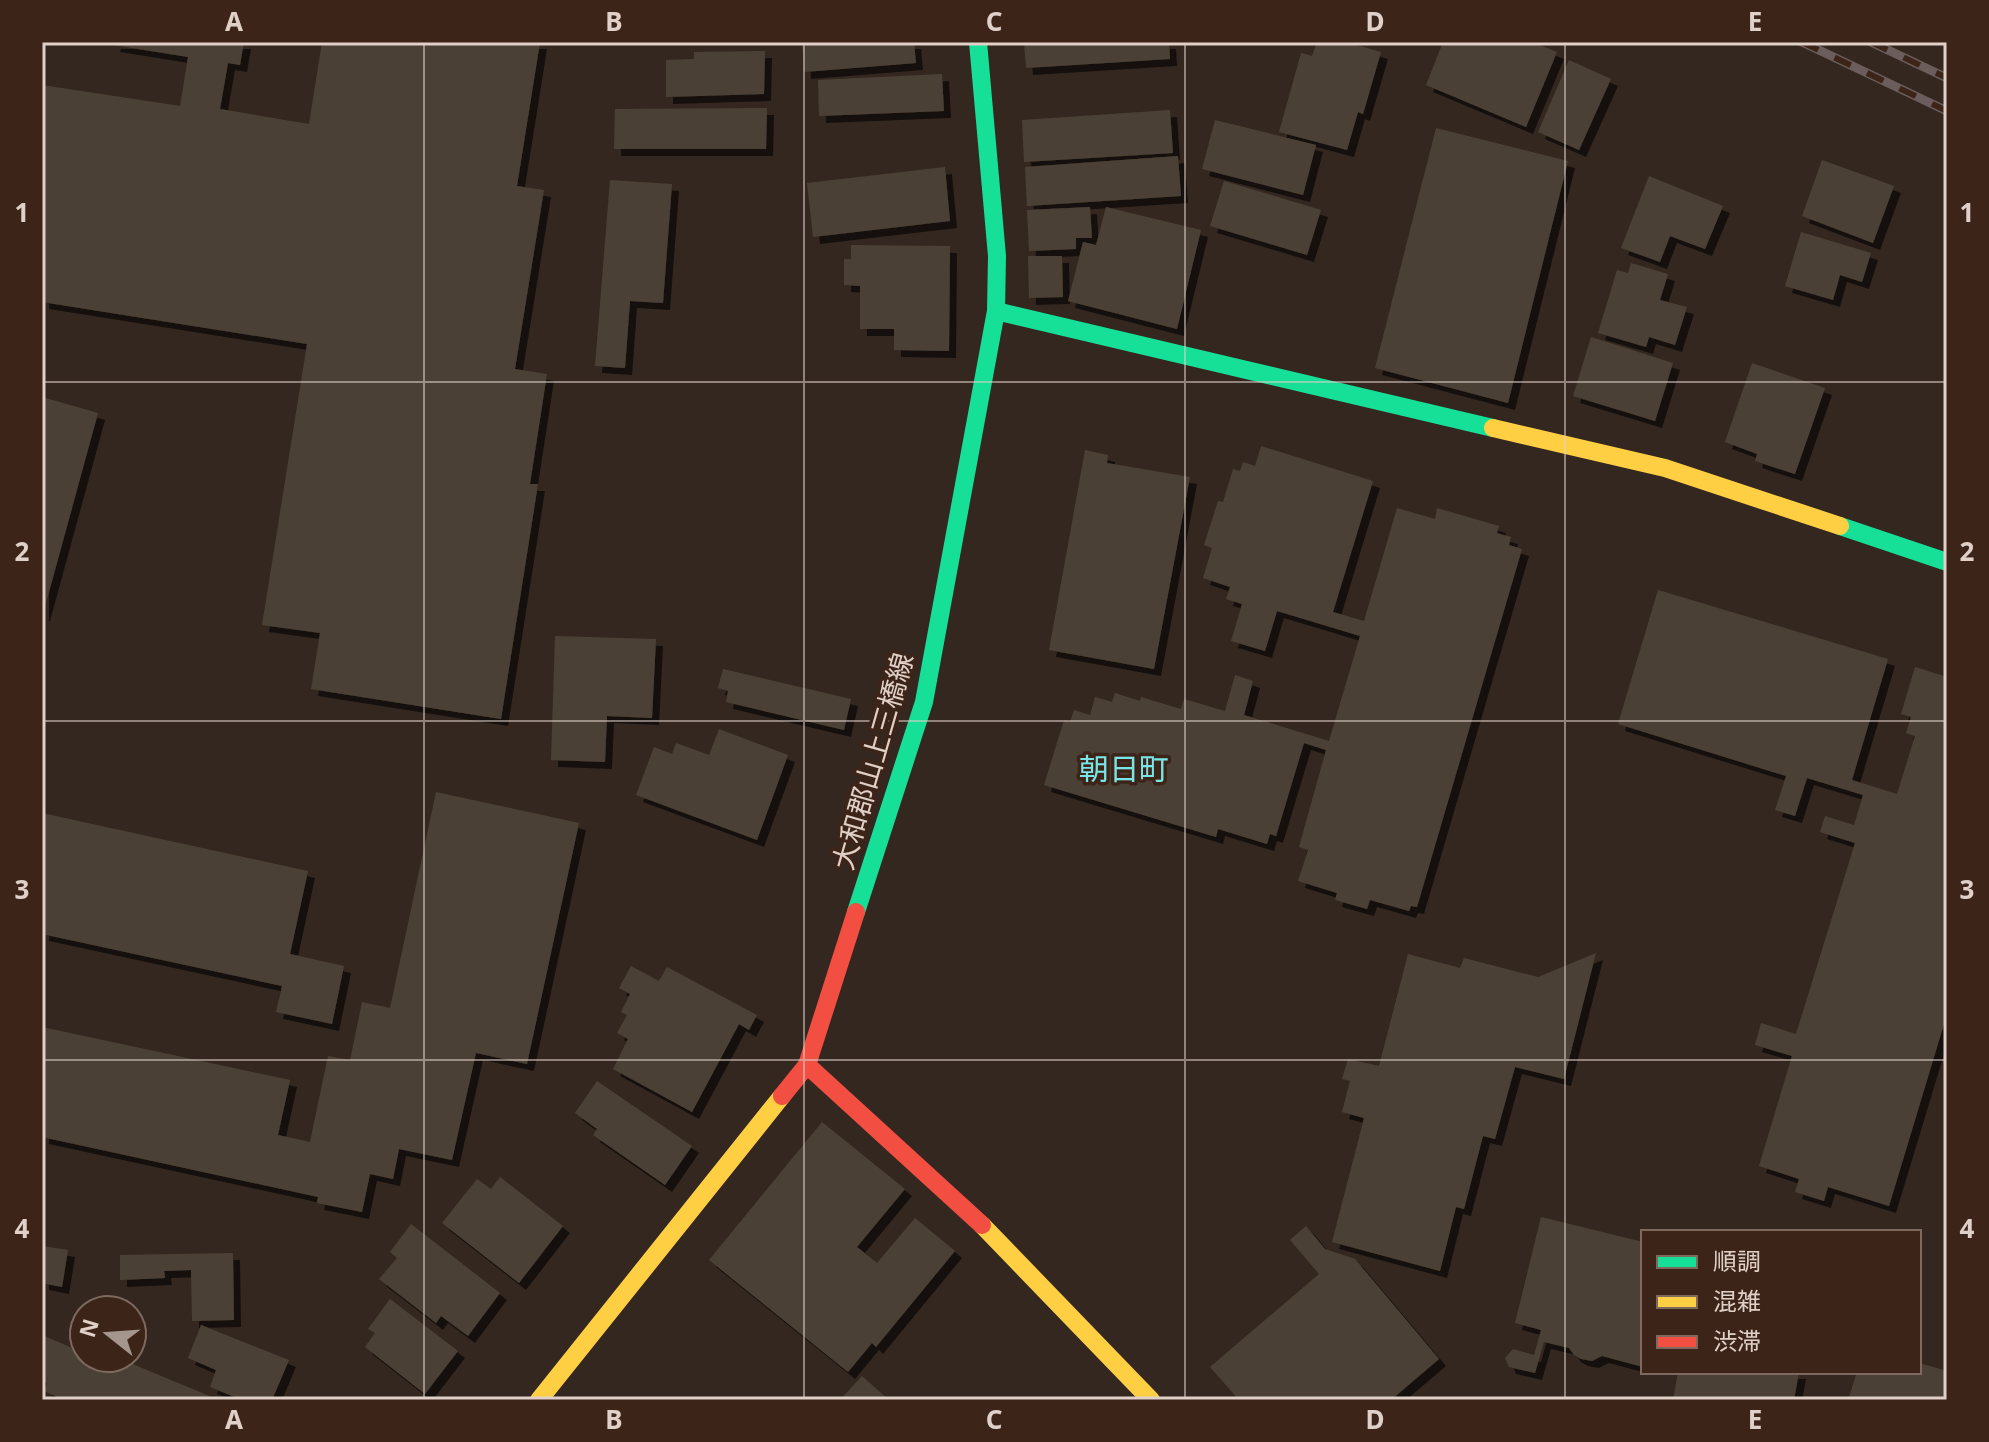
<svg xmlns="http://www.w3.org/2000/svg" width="1989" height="1442" viewBox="0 0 1989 1442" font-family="'Noto Sans','Noto Sans JP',sans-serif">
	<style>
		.building { fill: #4c4134; filter: url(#shadow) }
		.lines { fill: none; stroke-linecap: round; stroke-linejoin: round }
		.fast { stroke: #16e098; stroke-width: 18 }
		.slow { stroke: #ffcf43; stroke-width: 18 }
		.jam { stroke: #f24e42; stroke-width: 18 }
		.rail-casing { stroke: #6b5d5b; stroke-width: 9 }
		.rail { stroke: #3c2418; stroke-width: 6; stroke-dasharray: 18; stroke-linecap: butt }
		.grid { fill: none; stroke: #e0d0c8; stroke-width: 2; stroke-opacity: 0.55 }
		.labels { text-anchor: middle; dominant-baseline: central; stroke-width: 7; stroke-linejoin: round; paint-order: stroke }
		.street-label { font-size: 28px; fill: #e0d0c8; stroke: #3c2418 }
		.neighbourhood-label { font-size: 30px; fill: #79e5e7; stroke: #3c2418 }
		.neatline { fill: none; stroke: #e0d0c8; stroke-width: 3 }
		.grid-label { font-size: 26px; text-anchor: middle; font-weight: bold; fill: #e0d0c8 }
	</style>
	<defs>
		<filter id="shadow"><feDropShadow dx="7" dy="7" stdDeviation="0" flood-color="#0009"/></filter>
	</defs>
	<rect width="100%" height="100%" fill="#342720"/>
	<g class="building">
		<polygon points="114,42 244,42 240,65 228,63 220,109 309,124 322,42 540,42 517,186 544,190 515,369 547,374 530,484 538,484 501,719 311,689 320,633 262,625 307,344 42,302 42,85 180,106 188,57 113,45"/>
		<polygon points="802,42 914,42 916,63 804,72"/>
		<polygon points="1024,42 1169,42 1170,59 1026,68"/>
		<polygon points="1317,42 1346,42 1381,52 1363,114 1358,112 1347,150 1279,132 1301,53 1312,56"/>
		<polygon points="1443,42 1532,42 1557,52 1526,127 1426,85"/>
		<polygon points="765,51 764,94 666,97 666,60 694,59 694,52"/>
		<polygon points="1569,60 1611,79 1579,150 1538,132"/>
		<polygon points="942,74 944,111 819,116 818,80"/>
		<polygon points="767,108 766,149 614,149 615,109"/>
		<polygon points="1170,110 1173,153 1024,162 1022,120"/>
		<polygon points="1215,120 1316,145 1303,195 1202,169"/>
		<polygon points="1436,128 1568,161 1508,403 1375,368"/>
		<polygon points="1178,156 1181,196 1027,206 1025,167"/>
		<polygon points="1822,160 1894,186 1873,243 1802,216"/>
		<polygon points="945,167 950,221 813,237 807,183"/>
		<polygon points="1649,176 1723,206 1705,249 1670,236 1660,262 1621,248"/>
		<polygon points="610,180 672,184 663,303 630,301 625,368 595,366"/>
		<polygon points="1224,181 1321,210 1307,255 1210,226"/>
		<polygon points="1090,207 1092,238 1076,238 1076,249 1029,251 1027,210"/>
		<polygon points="1106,207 1201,230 1177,329 1068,301 1083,242 1096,245"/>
		<polygon points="1801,232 1871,253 1862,282 1840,275 1833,300 1785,286"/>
		<polygon points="851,245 950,246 949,351 894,350 894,329 860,329 860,286 844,285 844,259 851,259"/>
		<polygon points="1028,256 1062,256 1063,297 1029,298"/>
		<polygon points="1631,263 1668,274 1660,300 1687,307 1675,345 1649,337 1646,347 1598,333 1617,270 1628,273"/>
		<polygon points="1591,337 1673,363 1655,421 1573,396"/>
		<polygon points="1752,363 1825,388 1795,474 1755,461 1757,454 1725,442"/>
		<polygon points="42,397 98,413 43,614 42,614"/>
		<polygon points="1261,446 1373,481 1333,612 1364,621 1397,508 1435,519 1437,508 1499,526 1497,533 1511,537 1509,545 1522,549 1417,907 1411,906 1409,911 1370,900 1367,909 1335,900 1337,893 1298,881 1308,850 1299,847 1326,750 1304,743 1276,836 1270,834 1267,844 1218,829 1216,837 1044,785 1064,720 1070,722 1074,710 1090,715 1095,697 1112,702 1115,693 1140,701 1141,697 1181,709 1184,699 1225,711 1235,675 1253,681 1244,715 1329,741 1360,636 1277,611 1265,651 1231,641 1242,604 1226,599 1230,587 1203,578 1212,548 1204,545 1218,501 1223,502 1233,469 1240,471 1243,462 1255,466"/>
		<polygon points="1085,450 1108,455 1107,463 1190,477 1154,669 1049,650"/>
		<polygon points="1658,590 1888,659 1852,780 1897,794 1915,736 1906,733 1911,717 1901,714 1915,667 1947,677 1947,1014 1889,1206 1828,1187 1824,1201 1795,1192 1799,1179 1759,1166 1792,1056 1755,1045 1761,1023 1796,1034 1855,843 1820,832 1825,816 1854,825 1863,795 1807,778 1795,816 1775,810 1786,776 1618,724"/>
		<polygon points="555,636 656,639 652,718 607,716 605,762 551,760"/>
		<polygon points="723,669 851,699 844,730 726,702 728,691 718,688"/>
		<polygon points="719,729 788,755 757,840 636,795 654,747 672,754 676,743 709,755"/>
		<polygon points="436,792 579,823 527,1064 476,1053 452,1160 399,1149 393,1179 370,1174 362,1212 317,1203 318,1197 42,1137 42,1027 290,1080 278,1135 310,1142 328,1056 350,1060 362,1002 390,1008"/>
		<polygon points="42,813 308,871 290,954 344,966 332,1024 276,1012 282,986 42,934"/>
		<polygon points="1596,953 1564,1079 1515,1067 1495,1139 1483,1136 1464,1209 1456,1207 1440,1271 1332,1242 1364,1118 1342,1112 1350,1081 1342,1079 1348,1059 1379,1066 1408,954 1460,968 1464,958 1538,977"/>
		<polygon points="631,966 659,981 667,967 757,1015 749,1030 739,1024 692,1112 613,1069 628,1039 617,1033 627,1015 621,1012 630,994 619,988"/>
		<polygon points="597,1081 692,1146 665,1185 593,1135 597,1129 575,1113"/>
		<polygon points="822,1122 905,1189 857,1247 877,1263 915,1218 955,1251 876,1347 872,1343 848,1372 709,1260"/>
		<polygon points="500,1177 563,1226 519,1283 442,1223 477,1179 491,1189"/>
		<polygon points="1541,1217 1643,1242 1643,1367 1602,1356 1592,1361 1581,1359 1574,1355 1569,1348 1544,1342 1535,1373 1509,1367 1505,1358 1513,1349 1534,1355 1541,1330 1515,1323"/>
		<polygon points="411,1224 500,1293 468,1336 441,1316 436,1323 379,1279 397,1258 390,1252"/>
		<polygon points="1306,1226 1325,1249 1355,1259 1439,1359 1391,1400 1239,1400 1210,1367 1319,1274 1290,1240"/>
		<polygon points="42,1246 68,1250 62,1287 42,1283"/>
		<polygon points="233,1253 234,1320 192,1321 191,1270 164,1271 165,1278 120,1280 120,1255"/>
		<polygon points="390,1299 458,1351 425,1394 365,1347 375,1333 368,1329"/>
		<polygon points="201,1325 289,1360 272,1400 242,1400 210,1387 216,1370 188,1358"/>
		<polygon points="42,1335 84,1353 84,1358 96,1358 105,1362 107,1358 118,1358 219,1400 64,1400 44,1391 47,1383 42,1381"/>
		<polygon points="1919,1363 1947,1371 1947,1400 1848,1400 1857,1372 1919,1372"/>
		<polygon points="1678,1372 1799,1372 1794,1400 1673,1400"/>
		<polygon points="862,1376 889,1400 840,1400"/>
	</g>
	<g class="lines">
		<g class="fast">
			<polyline points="996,311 1493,428"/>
			<polyline points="1840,526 1947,562"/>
			<polyline points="856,912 924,702 996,311 997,256 978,42"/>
		</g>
		<g class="slow">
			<polyline points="1493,428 1665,468 1840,526"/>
			<polyline points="982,1225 1151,1400"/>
			<polyline points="539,1400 782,1096"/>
		</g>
		<g class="jam">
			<polyline points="807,1065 982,1225"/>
			<polyline points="782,1096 807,1065 856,912"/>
		</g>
		<g class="rail-casing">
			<g id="rail">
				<polyline points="1802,42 1947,111"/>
				<polyline points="1871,42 1947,78"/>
			</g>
		</g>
		<use href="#rail" class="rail"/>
	</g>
	<path class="grid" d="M424,42v1358M804,42v1358M1185,42v1358M1565,42v1358M42,382h1905M42,721h1905M42,1060h1905"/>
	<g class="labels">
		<g class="street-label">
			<text transform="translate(872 761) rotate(-74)">大和郡山上三橋線</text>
		</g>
		<g class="neighbourhood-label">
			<text x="1124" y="768">朝日町</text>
		</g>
	</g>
	<rect width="1989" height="1442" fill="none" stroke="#3c2418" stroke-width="88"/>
	<rect x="1641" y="1230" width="280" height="144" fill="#3c2418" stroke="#7e695e" stroke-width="2"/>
	<rect x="1657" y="1256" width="40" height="12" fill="#16e098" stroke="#7e695e" stroke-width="2"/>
	<text x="1713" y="1270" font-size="24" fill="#e0d0c8">順調</text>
	<rect x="1657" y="1296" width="40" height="12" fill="#ffcf43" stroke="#7e695e" stroke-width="2"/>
	<text x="1713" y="1310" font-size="24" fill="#e0d0c8">混雑</text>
	<rect x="1657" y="1336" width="40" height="12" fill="#f24e42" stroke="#7e695e" stroke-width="2"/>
	<text x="1713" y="1350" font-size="24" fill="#e0d0c8">渋滞</text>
	<g transform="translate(108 1334) rotate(287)"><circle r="38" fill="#3c2418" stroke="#7e695e" stroke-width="2"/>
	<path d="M0-6L14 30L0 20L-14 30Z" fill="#a4958d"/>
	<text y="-12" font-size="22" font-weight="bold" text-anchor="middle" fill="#e0d0c8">N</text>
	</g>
	<rect x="44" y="44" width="1901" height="1354" class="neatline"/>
	<g class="grid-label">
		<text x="234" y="31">A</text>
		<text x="614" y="31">B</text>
		<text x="994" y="31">C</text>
		<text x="1375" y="31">D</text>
		<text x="1755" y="31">E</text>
		<text x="22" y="222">1</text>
		<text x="1967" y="222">1</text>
		<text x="22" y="561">2</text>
		<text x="1967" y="561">2</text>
		<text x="22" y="899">3</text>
		<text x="1967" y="899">3</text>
		<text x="22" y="1238">4</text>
		<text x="1967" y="1238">4</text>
		<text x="234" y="1429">A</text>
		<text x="614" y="1429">B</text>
		<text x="994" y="1429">C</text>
		<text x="1375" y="1429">D</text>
		<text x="1755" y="1429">E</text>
	</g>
</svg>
